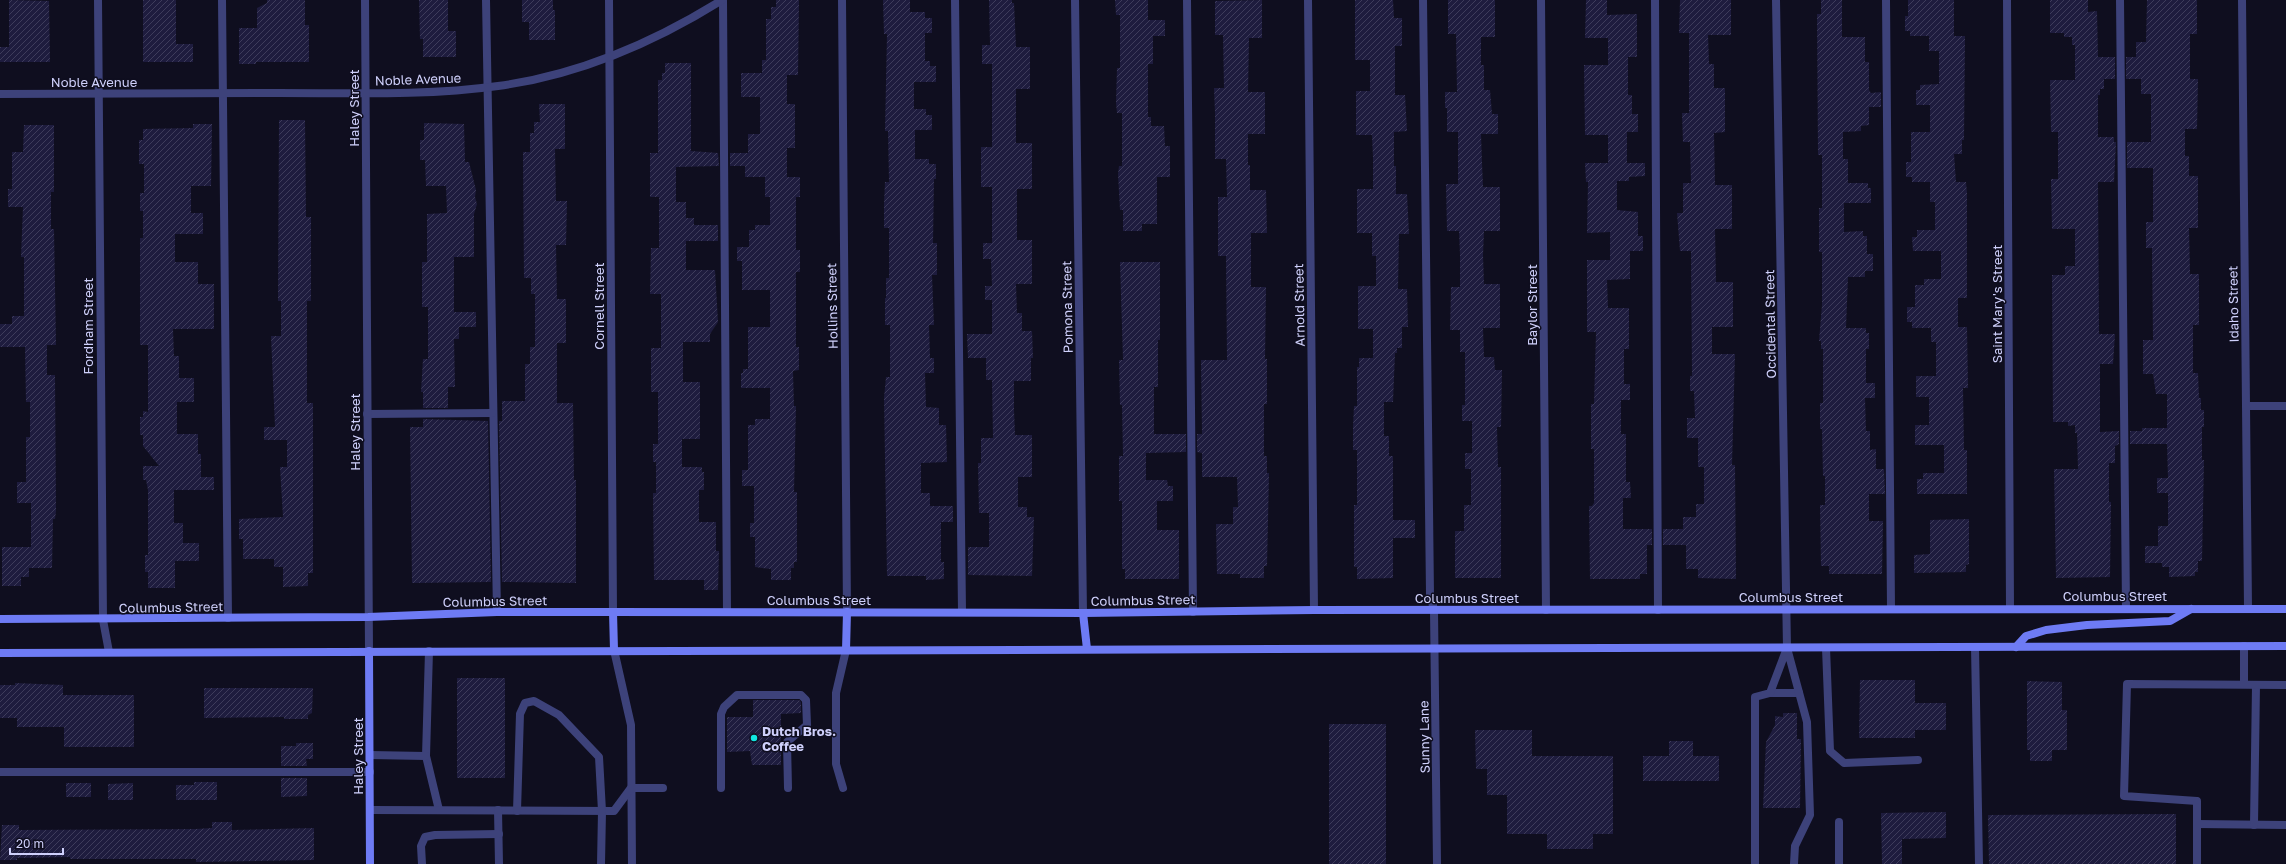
<svg xmlns="http://www.w3.org/2000/svg" width="2286" height="864" viewBox="0 0 2286 864" font-family="'Golos Text',sans-serif">
	<style>
		.building { fill: url(#building-hatch) }
		.lines { fill: none; stroke-linecap: round; stroke-linejoin: round }
		.service { stroke: #3d427a; stroke-width: 8 }
		.minor { stroke: #3d427a; stroke-width: 8 }
		.tertiary { stroke: #3d427a; stroke-width: 8 }
		.secondary { stroke: #6e7bf4; stroke-width: 8 }
		.poi-dot { fill: #11e6e1; stroke: #0f0e1f; stroke-width: 1.5 }
		.labels { text-anchor: middle; dominant-baseline: central; stroke-width: 3; stroke-linejoin: round; paint-order: stroke }
		.street-label { font-size: 13px; fill: #cfd0fb; stroke: #0f0e1f }
		.poi-label { font-size: 13px; font-weight: bold; fill: #cfd0fb; stroke: #0f0e1f; text-anchor: start }
	</style>
	<defs>
		<pattern id="building-hatch" width="6" height="6" patternUnits="userSpaceOnUse"><rect width="6" height="6" fill="#1e1c3e"/><path d="M-1 1l2-2M0 6l6-6M5 7l2-2" fill="none" stroke="#3e3c5b"/></pattern>
	</defs>
	<rect width="100%" height="100%" fill="#0f0e1f"/>
	<g class="building">
		<polygon points="9,0 49,1 50,62 0,62 0,47 9,47"/>
		<polygon points="143,0 176,0 176,44 193,44 193,62 143,62"/>
		<polygon points="267,0 305,0 305,25 309,25 309,62 256,62 256,64 239,64 239,28 257,28 257,8 267,3"/>
		<polygon points="419,0 448,0 448,31 456,31 456,57 423,57 423,39 420,39"/>
		<polygon points="522,0 553,0 553,10 555,10 555,40 529,40 529,22 522,22"/>
		<polygon points="776,0 799,0 798,75 787,75 787,104 795,104 795,148 787,148 787,177 800,177 800,197 796,197 796,250 800,250 800,272 796,272 796,347 799,347 799,370 793,371 794,406 796,406 794,492 797,492 797,562 794,562 794,568 791,568 791,580 771,580 771,569 755,567 755,537 750,537 750,523 754,523 754,486 742,486 742,470 748,470 748,425 755,425 755,419 770,419 770,388 741,388 741,373 743,373 743,369 748,369 748,327 770,327 770,290 742,290 742,261 737,261 737,247 749,247 749,230 755,230 755,225 770,225 770,197 765,197 765,177 745,177 745,166 730,166 730,153 748,153 748,134 760,134 760,97 741,97 741,73 762,73 762,60 766,60 766,19 771,19 771,7 776,7"/>
		<polygon points="883,0 910,0 910,12 925,12 925,18 932,18 932,33 925,33 925,61 930,61 930,66 936,66 936,82 914,82 914,109 926,109 926,115 932,115 932,130 915,130 915,159 929,159 929,164 936,164 936,179 934,179 933,243 937,243 937,275 932,275 934,325 929,325 930,358 934,358 934,373 925,373 926,407 939,408 939,425 946,425 947,462 921,463 921,493 930,493 930,506 953,506 953,522 941,522 941,562 944,562 944,579 926,580 926,576 887,576 884,398 886,377 890,377 890,325 885,325 885,298 886,298 886,278 889,278 889,228 884,228 884,204 885,182 889,182 888,131 885,131 887,34 884,34"/>
		<polygon points="989,0 1012,0 1012,3 1014,3 1016,47 1030,47 1030,89 1016,89 1016,143 1032,143 1032,189 1017,189 1017,240 1032,240 1032,284 1016,284 1017,313 1022,313 1022,331 1032,331 1033,358 1031,358 1031,381 1014,381 1014,410 1015,435 1032,435 1032,477 1018,477 1018,507 1027,507 1027,517 1034,517 1032,576 968,575 968,547 989,547 989,513 979,513 978,463 981,463 981,438 993,438 992,380 986,380 986,358 968,358 967,334 992,334 992,300 985,300 985,286 992,286 991,259 983,259 983,243 992,243 992,187 981,187 981,147 992,147 992,64 982,64 982,45 990,45"/>
		<polygon points="1115,0 1148,0 1148,20 1165,20 1165,36 1153,36 1153,64 1148,64 1148,117 1151,117 1151,126 1164,126 1165,146 1170,146 1170,177 1157,177 1157,224 1142,224 1142,231 1123,231 1123,210 1120,210 1118,174 1119,166 1122,166 1122,113 1117,113 1116,103 1117,68 1120,68 1120,15 1116,15"/>
		<polygon points="1262,0 1262,38 1249,38 1248,92 1265,92 1265,134 1248,134 1248,165 1250,165 1250,190 1266,190 1267,233 1251,233 1251,287 1266,287 1265,359 1267,359 1267,404 1264,404 1264,456 1267,456 1267,473 1269,473 1267,566 1264,566 1264,578 1240,578 1240,574 1217,574 1216,524 1233,524 1233,507 1238,507 1237,477 1202,477 1202,453 1197,452 1197,434 1202,434 1201,360 1227,360 1226,256 1218,256 1218,197 1227,197 1226,159 1215,159 1215,113 1214,88 1224,88 1223,35 1215,35 1215,1"/>
		<polygon points="1355,0 1393,0 1394,18 1402,18 1402,46 1395,46 1395,95 1405,95 1407,131 1394,132 1394,166 1396,166 1396,194 1407,194 1409,234 1399,234 1398,289 1407,289 1408,327 1402,327 1402,348 1397,348 1397,353 1395,353 1393,402 1384,402 1384,436 1389,436 1389,456 1393,456 1393,520 1415,520 1415,538 1393,538 1393,578 1357,579 1357,567 1354,567 1354,505 1357,505 1357,450 1353,450 1353,427 1354,406 1357,406 1357,367 1359,367 1359,358 1373,358 1373,329 1358,329 1358,286 1376,286 1376,256 1372,256 1372,233 1357,233 1357,189 1373,189 1373,158 1372,135 1356,135 1356,91 1370,91 1370,60 1355,60"/>
		<polygon points="1448,0 1495,0 1495,37 1481,37 1481,65 1484,65 1484,90 1490,90 1492,114 1498,114 1498,134 1481,134 1482,163 1483,187 1500,187 1500,231 1484,231 1483,255 1484,284 1500,284 1500,328 1483,328 1484,357 1494,357 1495,370 1502,370 1501,427 1497,427 1498,467 1501,467 1501,578 1455,578 1455,531 1464,531 1464,505 1471,505 1471,469 1465,469 1465,453 1472,453 1472,421 1462,421 1462,405 1465,405 1465,352 1460,352 1460,330 1450,330 1451,287 1460,287 1460,255 1459,231 1447,231 1446,184 1458,184 1458,132 1447,132 1447,108 1445,108 1445,92 1457,92 1456,34 1448,34"/>
		<polygon points="1586,0 1607,0 1607,15 1637,14 1637,57 1628,57 1628,95 1632,95 1632,114 1638,114 1638,132 1627,132 1627,163 1645,163 1645,176 1629,177 1629,181 1617,181 1617,210 1638,212 1638,236 1643,236 1643,251 1630,251 1630,279 1607,280 1608,308 1629,308 1629,349 1624,349 1624,384 1630,384 1630,400 1621,400 1621,434 1626,434 1626,482 1630,482 1631,498 1623,498 1623,529 1652,529 1652,545 1647,545 1647,574 1640,574 1640,579 1590,579 1589,506 1592,506 1594,503 1594,449 1591,449 1591,404 1594,404 1596,332 1587,332 1587,260 1610,260 1610,232 1587,233 1588,182 1586,182 1585,163 1608,163 1608,135 1585,135 1584,65 1608,65 1608,38 1585,38"/>
		<polygon points="1680,0 1731,0 1731,35 1708,35 1709,64 1714,64 1714,88 1725,88 1725,132 1714,133 1715,185 1732,185 1732,229 1715,229 1716,282 1733,282 1733,327 1712,327 1712,354 1735,354 1732,465 1735,465 1736,579 1698,578 1698,569 1686,569 1686,545 1663,545 1663,529 1683,529 1683,517 1696,517 1696,504 1704,504 1704,467 1698,467 1698,438 1687,438 1687,418 1695,418 1694,391 1690,391 1690,376 1692,376 1691,251 1680,251 1677,213 1683,213 1683,183 1691,183 1690,142 1683,142 1682,113 1689,113 1689,33 1679,33"/>
		<polygon points="1821,0 1842,0 1842,37 1865,37 1865,62 1869,62 1869,90 1871,93 1881,92 1881,107 1869,107 1869,125 1861,126 1861,131 1843,132 1843,159 1848,159 1848,183 1868,183 1868,188 1871,188 1871,203 1844,203 1844,232 1863,231 1863,236 1867,236 1867,254 1873,254 1873,271 1865,271 1865,277 1848,277 1846,328 1866,328 1866,333 1869,333 1869,349 1866,349 1866,383 1875,383 1875,398 1865,398 1866,431 1870,431 1870,450 1876,449 1876,469 1884,469 1885,494 1869,494 1869,521 1883,521 1882,574 1829,574 1829,566 1821,566 1820,505 1825,505 1825,476 1823,476 1822,429 1820,429 1820,403 1823,403 1823,349 1821,349 1821,341 1819,341 1822,305 1822,252 1819,252 1819,208 1822,208 1822,155 1818,155 1817,14 1821,14"/>
		<polygon points="1908,0 1954,0 1954,36 1965,36 1964,140 1962,140 1962,154 1954,154 1956,182 1966,182 1967,193 1967,298 1958,298 1958,327 1967,327 1968,388 1963,388 1964,450 1967,450 1967,494 1917,494 1917,479 1923,479 1923,473 1944,473 1944,445 1915,445 1915,425 1929,425 1929,397 1916,397 1916,376 1936,376 1936,342 1931,342 1931,328 1912,328 1912,322 1907,322 1907,307 1915,307 1915,285 1924,285 1924,279 1941,279 1941,251 1913,251 1912,237 1917,237 1917,230 1935,230 1935,202 1930,202 1930,182 1912,182 1912,177 1906,177 1906,162 1911,162 1911,132 1930,132 1930,105 1916,105 1916,90 1920,90 1920,85 1939,84 1939,51 1929,51 1929,36 1910,36 1910,31 1905,31 1905,16 1908,16"/>
		<polygon points="2050,0 2088,0 2088,12 2097,11 2098,57 2115,57 2115,79 2104,79 2104,89 2100,89 2100,95 2098,95 2098,137 2114,137 2114,142 2116,142 2114,182 2098,182 2099,334 2115,334 2113,364 2100,364 2100,432 2119,431 2119,444 2115,446 2115,463 2109,463 2109,502 2111,502 2110,577 2056,578 2054,469 2078,469 2077,433 2075,433 2075,425 2068,426 2068,422 2053,422 2052,275 2065,275 2065,266 2075,266 2075,229 2052,229 2051,179 2058,179 2058,132 2051,132 2050,80 2075,80 2075,45 2072,45 2072,37 2064,37 2064,33 2050,33"/>
		<polygon points="2147,0 2197,0 2197,34 2190,34 2190,79 2198,79 2197,129 2185,129 2185,156 2189,156 2189,176 2198,176 2198,228 2189,228 2190,274 2199,274 2199,325 2193,325 2193,373 2198,373 2199,398 2201,398 2201,410 2204,410 2204,427 2202,427 2202,460 2204,460 2202,561 2198,561 2198,572 2195,572 2195,576 2169,577 2169,567 2162,567 2162,563 2145,563 2145,546 2158,546 2158,526 2168,526 2168,493 2157,493 2157,478 2168,478 2167,444 2130,444 2130,431 2142,431 2142,428 2167,428 2167,394 2156,394 2153,374 2143,374 2143,340 2153,340 2152,248 2146,248 2146,222 2153,222 2153,168 2127,168 2127,142 2151,142 2151,94 2141,94 2141,79 2126,79 2126,57 2136,57 2136,42 2146,42"/>
		<polygon points="665,63 691,63 691,151 718,153 719,166 676,167 676,202 686,202 686,218 694,218 694,225 718,225 718,241 686,241 686,270 715,270 718,322 710,334 710,342 683,342 683,382 700,382 700,439 682,439 682,467 702,467 702,472 704,472 704,490 699,490 699,522 716,522 716,551 719,551 718,590 704,590 704,580 654,580 653,493 656,493 656,462 653,462 653,444 658,444 658,392 651,392 651,348 661,348 661,294 650,294 651,248 659,248 659,197 650,197 650,153 658,153 658,80 662,80 662,73 665,73"/>
		<polygon points="539,104 565,104 565,149 555,149 556,201 567,201 566,245 556,245 557,299 566,299 566,343 557,343 557,403 573,403 574,480 576,480 576,583 502,582 499,421 502,421 502,401 525,401 525,364 530,364 530,347 535,347 535,294 531,294 531,278 524,278 523,152 530,152 530,133 534,133 534,122 540,122"/>
		<polygon points="279,120 305,120 306,217 311,217 311,301 307,301 307,403 313,403 313,573 308,573 308,586 283,587 283,567 274,567 274,559 243,559 243,539 239,539 239,519 283,517 280,467 287,467 287,440 264,440 264,427 275,427 271,336 281,336 281,301 278,301"/>
		<polygon points="424,123 464,124 465,162 469,162 476,190 475,197 477,204 474,214 474,257 454,257 454,312 476,312 476,327 459,327 459,339 454,339 455,387 448,387 448,408 423,408 423,392 421,392 423,359 428,359 428,307 422,307 422,262 427,262 427,214 447,213 446,186 426,186 425,160 420,160 420,140 424,140"/>
		<polygon points="193,124 212,124 211,186 191,186 191,213 203,213 203,234 175,234 175,262 198,262 198,284 214,284 214,329 173,329 174,356 179,356 179,378 194,378 194,402 177,402 177,434 198,434 198,454 201,454 201,477 214,477 214,490 174,490 174,523 183,523 183,543 199,543 199,561 175,561 175,588 148,588 148,572 145,572 145,555 148,555 148,490 146,480 143,480 143,466 159,466 143,446 143,435 140,435 140,417 143,417 143,411 148,412 148,345 140,345 140,238 143,238 143,211 140,211 140,193 144,193 144,164 139,164 139,140 143,140 143,129 193,128"/>
		<polygon points="24,125 54,125 54,192 51,192 51,229 54,229 56,345 47,345 47,375 55,375 56,511 55,519 53,519 52,568 29,568 29,577 21,577 21,586 2,586 2,547 31,547 31,503 17,503 17,482 26,482 26,437 30,437 30,402 26,402 25,347 0,347 0,324 12,324 12,316 24,316 24,257 21,257 23,207 8,207 8,189 12,189 12,152 23,152"/>
		<polygon points="1120,262 1160,262 1160,340 1158,340 1158,387 1154,387 1154,434 1186,434 1186,452 1146,453 1146,480 1167,480 1168,486 1173,486 1173,501 1157,501 1157,530 1179,530 1179,579 1125,579 1125,569 1122,569 1122,501 1119,501 1119,456 1123,456 1122,405 1120,405 1119,360 1123,360"/>
		<polygon points="423,419 488,421 491,582 412,583 410,427 423,427"/>
		<polygon points="1969,519 1969,564 1966,565 1966,572 1914,573 1914,555 1930,554 1930,520"/>
		<rect x="457" y="678" width="48" height="100"/>
		<polygon points="1860,680 1915,680 1915,703 1946,703 1946,730 1915,730 1915,738 1859,738"/>
		<polygon points="2027,681 2062,682 2062,710 2067,710 2067,750 2052,750 2052,761 2030,761 2030,750 2027,750"/>
		<polygon points="15,683 63,685 63,695 134,695 134,747 64,747 64,727 17,727 17,718 0,718 0,685 15,685"/>
		<polygon points="204,688 313,688 312,713 308,715 308,719 284,719 284,717 204,718"/>
		<polygon points="753,700 799,700 801,702 801,713 781,714 781,765 752,765 750,751 727,752 727,717 753,717"/>
		<polygon points="1783,713 1797,713 1797,739 1801,739 1800,808 1763,808 1766,742 1775,725 1775,716 1783,717"/>
		<rect x="1329" y="724" width="57" height="140"/>
		<polygon points="1475,730 1532,730 1532,756 1613,756 1613,834 1593,834 1593,849 1547,849 1547,834 1507,834 1507,795 1487,795 1487,769 1476,769"/>
		<polygon points="1669,741 1693,741 1693,756 1719,756 1719,781 1643,781 1643,756 1669,756"/>
		<polygon points="296,743 313,743 313,759 306,759 307,766 281,766 281,746 296,746"/>
		<polygon points="281,778 307,778 307,796 281,797"/>
		<polygon points="194,782 217,782 217,800 176,800 176,785 194,785"/>
		<rect x="66" y="783" width="25" height="14"/>
		<polygon points="133,783 133,800 108,800 108,784"/>
		<polygon points="1946,812 1946,838 1902,839 1902,864 1882,864 1881,813"/>
		<polygon points="2176,814 2176,864 1989,864 1988,815"/>
		<polygon points="212,822 232,822 232,830 314,828 314,860 196,862 196,859 70,859 70,857 17,858 17,860 0,860 2,825 19,825 19,830 196,829 212,828"/>
	</g>
	<g class="lines">
		<g class="service">
			<polyline points="222,0 228,618"/>
			<polyline points="486,0 497,612"/>
			<polyline points="723,0 727,612"/>
			<polyline points="955,0 962,612"/>
			<polyline points="1187,0 1193,612"/>
			<polyline points="1423,0 1430,594 1434,610"/>
			<polyline points="1655,0 1658,610"/>
			<polyline points="1886,0 1891,609"/>
			<polyline points="2120,0 2126,608"/>
			<polyline points="2246,406 2286,406"/>
			<polyline points="367,414 492,413"/>
			<polyline points="1975,647 1979,864"/>
			<polyline points="1826,648 1830,751 1844,763 1918,760"/>
			<polyline points="614,650 631,725 632,864"/>
			<polyline points="429,651 426,756 439,810"/>
			<polyline points="2244,684 2244,646"/>
			<polyline points="1770,693 1799,693"/>
			<polyline points="370,755 426,756"/>
			<polyline points="0,772 370,772"/>
			<polyline points="721,788 721,714 724,707 737,695 801,695 806,700 807,725 787,742 788,788"/>
			<polyline points="843,788 836,764 836,693 846,650"/>
			<polyline points="370,810 614,811 631,788 663,788"/>
			<polyline points="498,810 499,864"/>
			<polyline points="517,811 520,714 525,703 534,701 559,715 599,757 602,811 601,864"/>
			<polyline points="2197,824 2286,825"/>
			<polyline points="2254,825 2256,685"/>
			<polyline points="422,864 421,846 425,837 435,835 499,834"/>
			<polyline points="1755,864 1755,697 1770,693 1787,648 1807,722 1810,815 1795,846 1794,864"/>
			<polyline points="1839,864 1839,822"/>
			<polyline points="2197,864 2197,801 2124,796 2127,684 2286,685"/>
		</g>
		<g class="minor">
			<polyline points="98,0 103,620 109,652"/>
			<polyline points="609,0 613,612"/>
			<polyline points="842,0 847,612"/>
			<polyline points="1075,0 1083,613"/>
			<polyline points="1308,0 1314,610"/>
			<polyline points="1541,0 1546,610"/>
			<polyline points="1776,0 1787,648"/>
			<polyline points="2007,0 2010,609"/>
			<polyline points="2242,0 2248,608"/>
			<path d="M0,94c93,0 186,0 279,-1 73,0 147,3 219,-7 81,-11 155,-43 224,-86"/>
		</g>
		<g class="tertiary">
			<polyline points="365,0 369,651"/>
			<polyline points="1434,610 1437,864"/>
		</g>
		<g class="secondary">
			<polyline points="613,612 614,650"/>
			<polyline points="1083,613 1087,649"/>
			<polyline points="0,619 368,617 497,612 613,612 1083,613 1314,610 2286,609"/>
			<polyline points="2016,647 2026,636 2046,630 2087,625 2170,621 2191,609"/>
			<polyline points="846,650 847,612"/>
			<polyline points="369,651 370,864"/>
			<polyline points="0,653 2286,646"/>
		</g>
	</g>
	<circle class="poi-dot" cx="754" cy="738" r="4"/>
	<g class="labels">
		<g class="street-label">
			<text transform="translate(418 79) rotate(-2)">Noble Avenue</text>
			<text x="94" y="82">Noble Avenue</text>
			<text transform="translate(354 108) rotate(-90)">Haley Street</text>
			<text transform="translate(1997 304) rotate(-90)">Saint Mary's Street</text>
			<text transform="translate(2233 304) rotate(-91)">Idaho Street</text>
			<text transform="translate(1299 305) rotate(-91)">Arnold Street</text>
			<text transform="translate(1532 305) rotate(-90)">Baylor Street</text>
			<text transform="translate(599 306) rotate(-90)">Cornell Street</text>
			<text transform="translate(832 306) rotate(-91)">Hollins Street</text>
			<text transform="translate(1067 307) rotate(-91)">Pomona Street</text>
			<text transform="translate(1770 324) rotate(-91)">Occidental Street</text>
			<text transform="translate(88 326) rotate(-90)">Fordham Street</text>
			<text transform="translate(355 432) rotate(-90)">Haley Street</text>
			<text x="2115" y="596">Columbus Street</text>
			<text x="1791" y="597">Columbus Street</text>
			<text x="1467" y="598">Columbus Street</text>
			<text x="819" y="600">Columbus Street</text>
			<text transform="translate(1143 600) rotate(-1)">Columbus Street</text>
			<text transform="translate(495 601) rotate(-1)">Columbus Street</text>
			<text transform="translate(171 607) rotate(-1)">Columbus Street</text>
			<text transform="translate(1424 737) rotate(-91)">Sunny Lane</text>
			<text transform="translate(358 756) rotate(-90)">Haley Street</text>
		</g>
		<g class="poi-label">
			<text x="762" y="731">Dutch Bros.<tspan x="762" dy="15">Coffee</tspan></text>
		</g>
	</g>
	<path d="M10 848v6h53v-6" fill="none" stroke="#cfd0fb" stroke-width="2"/>
	<text x="16" y="848" font-size="12" fill="#cfd0fb" stroke="#0f0e1f" stroke-width="3" paint-order="stroke">20 m</text>
</svg>
